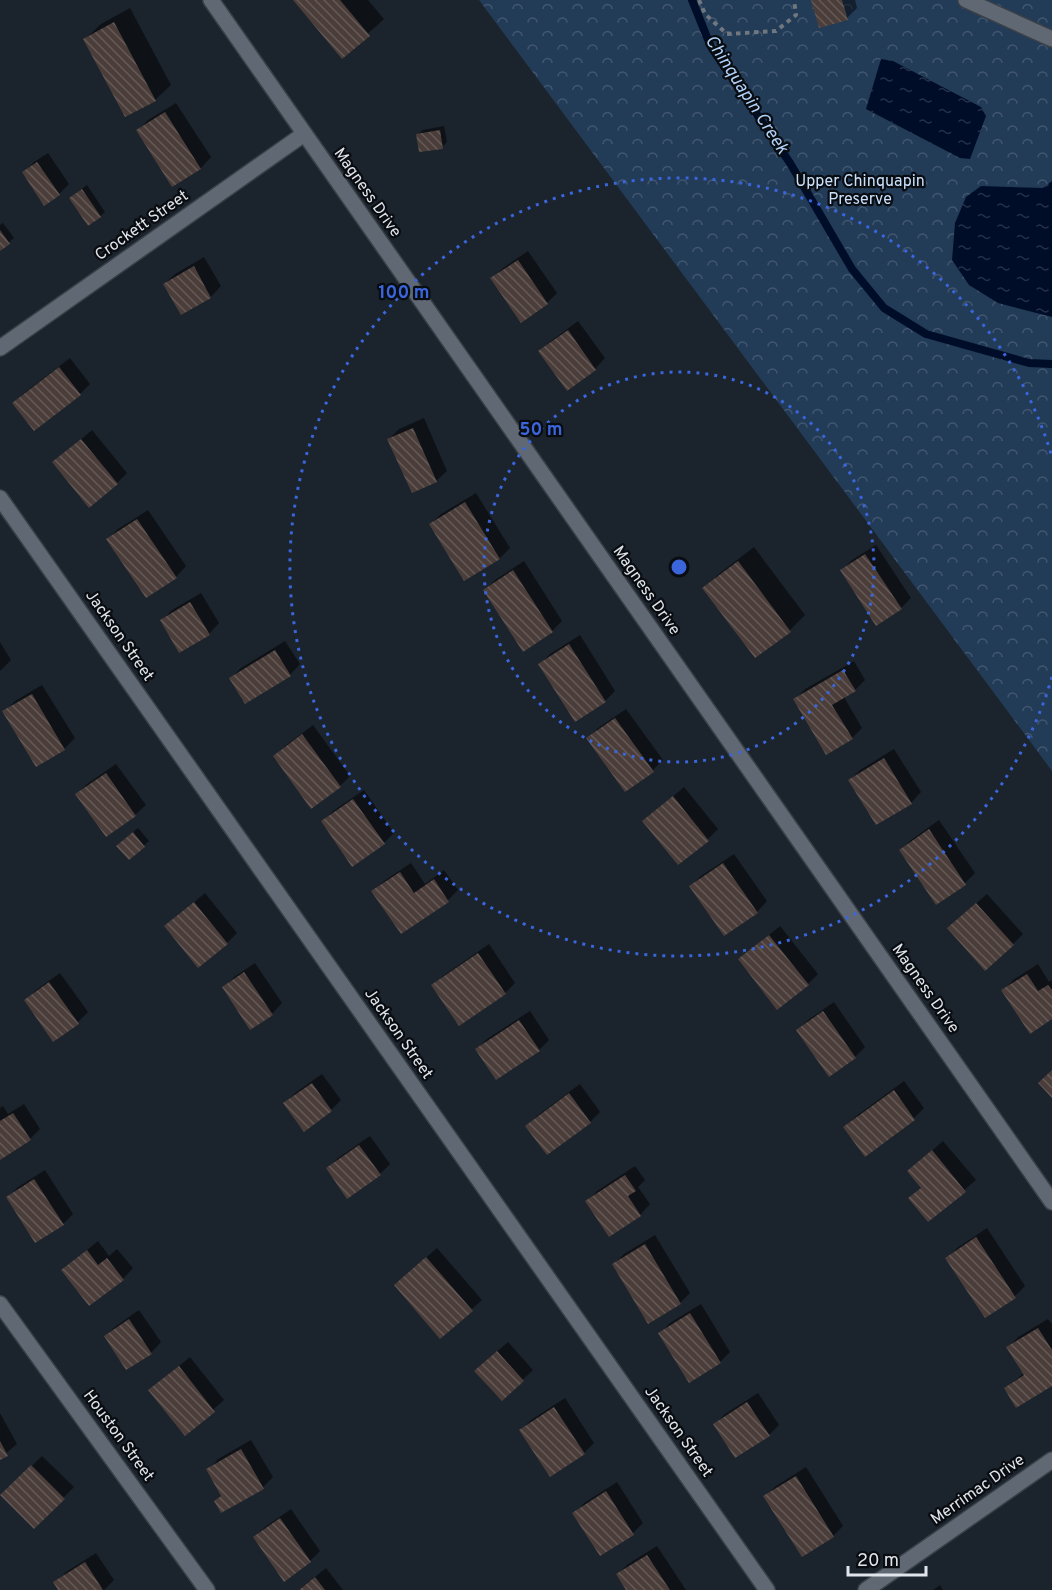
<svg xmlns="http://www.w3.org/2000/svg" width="1052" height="1590" viewBox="0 0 1052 1590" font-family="Overpass,sans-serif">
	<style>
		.park { fill: url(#park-crowns) }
		.water { fill: url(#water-ripples) }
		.shadow { fill: #0007 }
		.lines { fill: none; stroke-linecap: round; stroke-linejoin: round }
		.stream { stroke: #000d29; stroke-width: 8 }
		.building { fill: url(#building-back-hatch) }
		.lane-casing { stroke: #3a4048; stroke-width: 18 }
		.street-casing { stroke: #3a4048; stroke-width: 18 }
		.path { stroke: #70777f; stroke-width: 4; stroke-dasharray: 4.5 4.5; stroke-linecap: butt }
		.lane { stroke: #606973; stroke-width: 15 }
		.street { stroke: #606973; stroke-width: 15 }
		.ring { fill: none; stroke: #3a65db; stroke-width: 3; stroke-dasharray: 3 6 }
		.labels { text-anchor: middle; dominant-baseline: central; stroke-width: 4.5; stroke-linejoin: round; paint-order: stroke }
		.park-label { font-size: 16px; fill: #c9e0fc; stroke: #090c10 }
		.street-label { font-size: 16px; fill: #e0e5eb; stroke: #090c10 }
		.water-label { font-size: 18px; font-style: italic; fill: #afd1fa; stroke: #090c10 }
		.centre { fill: #3a65db; stroke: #090c10; stroke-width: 3 }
		.ring-label { font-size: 18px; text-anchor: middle; font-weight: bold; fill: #3a65db; stroke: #090c10; stroke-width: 4.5; stroke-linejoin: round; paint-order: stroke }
	</style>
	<defs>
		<pattern id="park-crowns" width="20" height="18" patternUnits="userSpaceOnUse" patternTransform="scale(1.5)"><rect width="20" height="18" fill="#223b57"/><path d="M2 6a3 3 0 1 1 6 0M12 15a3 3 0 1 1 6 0" fill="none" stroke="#42576f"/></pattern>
		<pattern id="water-ripples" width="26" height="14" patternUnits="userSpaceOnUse" patternTransform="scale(1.5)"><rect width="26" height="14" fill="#000d29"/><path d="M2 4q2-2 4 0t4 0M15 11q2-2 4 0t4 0" fill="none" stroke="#253048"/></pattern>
		<pattern id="building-back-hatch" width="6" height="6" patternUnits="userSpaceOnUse" patternTransform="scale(1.5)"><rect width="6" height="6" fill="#4b3e3a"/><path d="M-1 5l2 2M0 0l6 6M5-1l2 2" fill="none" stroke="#655a57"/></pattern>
	</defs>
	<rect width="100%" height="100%" fill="#1b232c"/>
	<polygon class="park" points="479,0 1052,0 1052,771"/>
	<g class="water">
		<polygon points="881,59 893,61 981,107 986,116 970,159 960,158 866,109"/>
		<polygon points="1052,181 1052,317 998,303 969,285 952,260 955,223 966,197 981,186 1043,188"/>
	</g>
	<g class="shadow">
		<polygon points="295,0 368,0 384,19 342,57"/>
		<polygon points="813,0 855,0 857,8 847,18"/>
		<polygon points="130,8 171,85 155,100 85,39 101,24"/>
		<polygon points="176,103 211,157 201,168 172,185 138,130 148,120"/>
		<polygon points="444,126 447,142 442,147 418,134 423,130"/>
		<polygon points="48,153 69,184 59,194 24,173 34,162"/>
		<polygon points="87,185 105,212 100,216 70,198"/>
		<polygon points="3,223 14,238 0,249 0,225"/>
		<polygon points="528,251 557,293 547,303 492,278 503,268"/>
		<polygon points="204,257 221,286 211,297 181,313 164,284 175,274"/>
		<polygon points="578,321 605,358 595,369 567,389 540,351 551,341"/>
		<polygon points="70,358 90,384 80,394 14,403 24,393"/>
		<polygon points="424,418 447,471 436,481 389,439 399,429"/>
		<polygon points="92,430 127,473 117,483 54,462"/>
		<polygon points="476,493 510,548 500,558 465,579 431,524 441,514"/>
		<polygon points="148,510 186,566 176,577 108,539 118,529"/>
		<polygon points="876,545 911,598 901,608 842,570 852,560"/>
		<polygon points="754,547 805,615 790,630 756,656 704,588 720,573"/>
		<polygon points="524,561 562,621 552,631 485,590 495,580"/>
		<polygon points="201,593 219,623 209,634 161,621 172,610"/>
		<polygon points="580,635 615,691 605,701 540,664 550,654"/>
		<polygon points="285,641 300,664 290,675 231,678 241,668"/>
		<polygon points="0,642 11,660 0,671"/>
		<polygon points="854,661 865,680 855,690 844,697 862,728 852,738 795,700 805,689"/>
		<polygon points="42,685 75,738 65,748 37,765 4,712 15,701"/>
		<polygon points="626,709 663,760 653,770 625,790 588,739 598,728"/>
		<polygon points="313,725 350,776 340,786 275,756 285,746"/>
		<polygon points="894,749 921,792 911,803 850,780 860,770"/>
		<polygon points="116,764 146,805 135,815 77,794 87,784"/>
		<polygon points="684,787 718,829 708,839 644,821"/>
		<polygon points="364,790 394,833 384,843 323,821 333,811"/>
		<polygon points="939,820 975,873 965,883 936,903 901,850 911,840"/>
		<polygon points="138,828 149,841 129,858 123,841"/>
		<polygon points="734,854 767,901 757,912 724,934 691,886 701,876"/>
		<polygon points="411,863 425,884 444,870 458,890 448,900 373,891 384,881"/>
		<polygon points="205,893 237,933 227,943 166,926"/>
		<polygon points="987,894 1023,934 1013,944 959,918"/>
		<polygon points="780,926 818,974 808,984 740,959"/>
		<polygon points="489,944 515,983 505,993 433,986 443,976"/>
		<polygon points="255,963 282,1003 272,1014 224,988 234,977"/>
		<polygon points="1038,964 1049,982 1052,980 1052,1017 1003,991 1013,980"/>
		<polygon points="60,973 88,1012 78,1022 26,1001 36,990"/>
		<polygon points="834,1002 865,1047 855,1057 798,1030 808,1020"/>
		<polygon points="530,1011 549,1040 539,1050 477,1049 487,1039"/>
		<polygon points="322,1074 341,1100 331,1110 285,1103 295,1093"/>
		<polygon points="904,1081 924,1108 914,1118 865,1154 845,1127 855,1117"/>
		<polygon points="580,1084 600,1112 590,1122 547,1153 527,1126 537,1116"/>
		<polygon points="24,1104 40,1129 30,1139 0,1159 0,1108 3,1106 8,1114"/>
		<polygon points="370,1136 390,1164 380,1174 328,1168 338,1158"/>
		<polygon points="943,1141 976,1180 929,1220 910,1198 922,1187 909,1171"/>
		<polygon points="635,1166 645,1180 638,1187 650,1204 640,1215 587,1202 597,1191"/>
		<polygon points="45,1170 73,1214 63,1224 8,1197 18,1187"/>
		<polygon points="987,1228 1025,1286 1015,1296 985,1316 947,1258 957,1248"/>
		<polygon points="655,1235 690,1293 680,1303 614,1264 624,1254"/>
		<polygon points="98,1241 109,1256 117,1249 133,1268 123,1279 63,1270"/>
		<polygon points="437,1248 482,1300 471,1310 406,1275"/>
		<polygon points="701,1304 730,1352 720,1362 660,1333 670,1323"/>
		<polygon points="139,1310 161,1342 151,1353 105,1336 116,1326"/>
		<polygon points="1048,1319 1052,1324 1052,1384 1006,1388 1024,1373 1008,1348 1018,1337"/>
		<polygon points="508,1342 533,1370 502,1399 486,1361"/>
		<polygon points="190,1357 224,1400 185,1434 150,1390"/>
		<polygon points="758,1393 779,1425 769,1435 715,1424 725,1414"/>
		<polygon points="565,1398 594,1443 584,1453 521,1430 531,1420"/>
		<polygon points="0,1413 17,1444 0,1458"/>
		<polygon points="251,1440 273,1477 263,1487 215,1501 222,1494 208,1470 218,1459"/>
		<polygon points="42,1456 74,1487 34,1527 2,1495"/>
		<polygon points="806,1467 843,1526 833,1536 765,1496 776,1486"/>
		<polygon points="617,1482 643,1523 633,1533 601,1554 574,1514 584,1503"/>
		<polygon points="291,1509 320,1551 310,1561 255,1537 265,1527"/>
		<polygon points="657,1546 686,1590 628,1590 618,1574 628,1564"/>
		<polygon points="96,1553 114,1580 104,1590 60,1590 55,1583 66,1572"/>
		<polygon points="326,1568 343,1590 299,1590 301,1588"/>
		<polygon points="940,1585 943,1590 933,1590"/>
	</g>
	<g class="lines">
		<polyline class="stream" points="692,0 711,47 790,163 852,269 884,308 926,334 1029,363 1052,364"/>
	</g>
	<g class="building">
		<polygon points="293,0 340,0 370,36 342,59"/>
		<polygon points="811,0 842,0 848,20 819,28"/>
		<polygon points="114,22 156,101 125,117 83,39"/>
		<polygon points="165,112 201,169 172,187 136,130"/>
		<polygon points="440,130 443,149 419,152 416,134"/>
		<polygon points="37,162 60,195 44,206 22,172"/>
		<polygon points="82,189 101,217 88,226 69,198"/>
		<polygon points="0,230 10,244 0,251"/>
		<polygon points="518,260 548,304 521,323 490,278"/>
		<polygon points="194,266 211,298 181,315 163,284"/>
		<polygon points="568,330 596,370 567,391 538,351"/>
		<polygon points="59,367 81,395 34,431 12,403"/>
		<polygon points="413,428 437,482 412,493 387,439"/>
		<polygon points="81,439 118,484 89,508 52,462"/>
		<polygon points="465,502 500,559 464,581 429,524"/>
		<polygon points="137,519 177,578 146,598 106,539"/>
		<polygon points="865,554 902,609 876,626 840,570"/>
		<polygon points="738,561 791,632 755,658 702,588"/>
		<polygon points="513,570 553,632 523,652 483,590"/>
		<polygon points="190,602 210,635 179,653 160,620"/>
		<polygon points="569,644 606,702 575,722 538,664"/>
		<polygon points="275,650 291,676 245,704 229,678"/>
		<polygon points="843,670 856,691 832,705 853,739 826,755 793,699"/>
		<polygon points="32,694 65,750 36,767 2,711"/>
		<polygon points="615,718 654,772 625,792 586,738"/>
		<polygon points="302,734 341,787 311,809 273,756"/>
		<polygon points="884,758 912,804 876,825 848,780"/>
		<polygon points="106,773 136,816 106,837 75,794"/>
		<polygon points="673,796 709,841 678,865 642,821"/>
		<polygon points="353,799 385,844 352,867 321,821"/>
		<polygon points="929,829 966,885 936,905 899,850"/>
		<polygon points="133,832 145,847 129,860 116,846"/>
		<polygon points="723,863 758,913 724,936 689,886"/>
		<polygon points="400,872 414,893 434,879 449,902 401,934 371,891"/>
		<polygon points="194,902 228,944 198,968 164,926"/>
		<polygon points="976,903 1014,945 985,971 947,928"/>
		<polygon points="769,935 809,985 777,1010 738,959"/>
		<polygon points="478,953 506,994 459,1026 431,985"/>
		<polygon points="244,972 273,1015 250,1030 222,987"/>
		<polygon points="1027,974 1038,991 1048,985 1052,990 1052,1019 1030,1034 1001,990"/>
		<polygon points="49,982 79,1024 53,1042 24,1000"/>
		<polygon points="823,1011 856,1058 829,1077 796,1030"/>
		<polygon points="519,1020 540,1051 496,1080 475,1049"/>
		<polygon points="1052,1070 1052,1098 1038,1083"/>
		<polygon points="312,1083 332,1111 304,1132 283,1103"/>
		<polygon points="894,1090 915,1120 865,1157 843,1127"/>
		<polygon points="569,1093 591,1123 547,1155 525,1126"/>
		<polygon points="13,1113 31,1140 0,1160 0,1121"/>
		<polygon points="359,1145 381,1175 347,1199 326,1168"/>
		<polygon points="932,1150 966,1192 928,1222 908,1198 921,1188 907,1171"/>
		<polygon points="625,1175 636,1191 628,1196 641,1216 609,1237 585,1201"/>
		<polygon points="34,1179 64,1225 35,1243 6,1197"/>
		<polygon points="976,1237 1016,1298 985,1318 945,1258"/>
		<polygon points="645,1244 681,1304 648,1324 612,1264"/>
		<polygon points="87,1250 98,1265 107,1258 124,1280 89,1306 61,1270"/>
		<polygon points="426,1257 473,1311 440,1339 394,1285"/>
		<polygon points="690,1313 721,1363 689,1383 658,1333"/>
		<polygon points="129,1319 152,1354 126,1370 104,1336"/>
		<polygon points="1038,1328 1052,1350 1052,1386 1016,1408 1004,1388 1024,1375 1006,1347"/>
		<polygon points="497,1351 524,1381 502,1401 474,1371"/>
		<polygon points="179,1366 215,1412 185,1436 148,1390"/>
		<polygon points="747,1402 770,1436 735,1458 713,1424"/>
		<polygon points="554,1407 585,1454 550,1477 519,1430"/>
		<polygon points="0,1441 8,1456 0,1460"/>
		<polygon points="241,1449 264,1489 221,1513 214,1501 221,1496 206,1469"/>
		<polygon points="31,1465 65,1499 34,1529 0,1495"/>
		<polygon points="796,1476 834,1537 802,1557 763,1496"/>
		<polygon points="606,1491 634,1535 600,1556 572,1513"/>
		<polygon points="280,1518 311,1562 284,1582 253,1537"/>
		<polygon points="647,1555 670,1590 626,1590 616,1574"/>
		<polygon points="85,1562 103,1590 58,1590 53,1582"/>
		<polygon points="315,1577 325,1590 299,1590"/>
	</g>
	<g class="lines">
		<g class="lane-casing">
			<polyline id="lane" points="966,0 1052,39"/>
		</g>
		<g class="street-casing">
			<g id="street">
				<polyline points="211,0 1052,1202"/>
				<polyline points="0,348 304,134"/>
				<polyline points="0,498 767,1590"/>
				<polyline points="0,1304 207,1590"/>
				<polyline points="866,1590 1052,1460"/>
			</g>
		</g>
		<polyline class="path" points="699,0 705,14 727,34 776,31 796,15 794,0"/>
		<use href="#lane" class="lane"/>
		<use href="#street" class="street"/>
	</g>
	<g class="ring">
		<circle cx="679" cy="567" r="195"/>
		<path d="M1052 677A389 389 0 1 1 1052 457"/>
	</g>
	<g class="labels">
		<g class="park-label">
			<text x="860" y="182">Upper Chinquapin<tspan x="860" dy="18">Preserve</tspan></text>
		</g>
		<g class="street-label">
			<text transform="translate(367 193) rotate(55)">Magness Drive</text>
			<text transform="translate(142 226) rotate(-35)">Crockett Street</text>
			<text transform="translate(646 591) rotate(55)">Magness Drive</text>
			<text transform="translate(119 636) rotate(55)">Jackson Street</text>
			<text transform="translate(925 989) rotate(55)">Magness Drive</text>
			<text transform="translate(398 1034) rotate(55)">Jackson Street</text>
			<text transform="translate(678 1432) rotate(55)">Jackson Street</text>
			<text transform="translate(118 1436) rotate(54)">Houston Street</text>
			<text transform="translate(978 1490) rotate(-35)">Merrimac Drive</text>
		</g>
		<g class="water-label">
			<text transform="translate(746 95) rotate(57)">Chinquapin Creek</text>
		</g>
	</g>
	<circle cx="679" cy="567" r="9" class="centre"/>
	<g class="ring-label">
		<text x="404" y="298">100 m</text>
		<text x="541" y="435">50 m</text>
	</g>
	<path d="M848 1566v9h78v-9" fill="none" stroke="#e0e5eb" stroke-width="3"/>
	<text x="857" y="1566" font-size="18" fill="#e0e5eb" stroke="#090c10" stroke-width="4.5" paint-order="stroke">20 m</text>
</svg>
